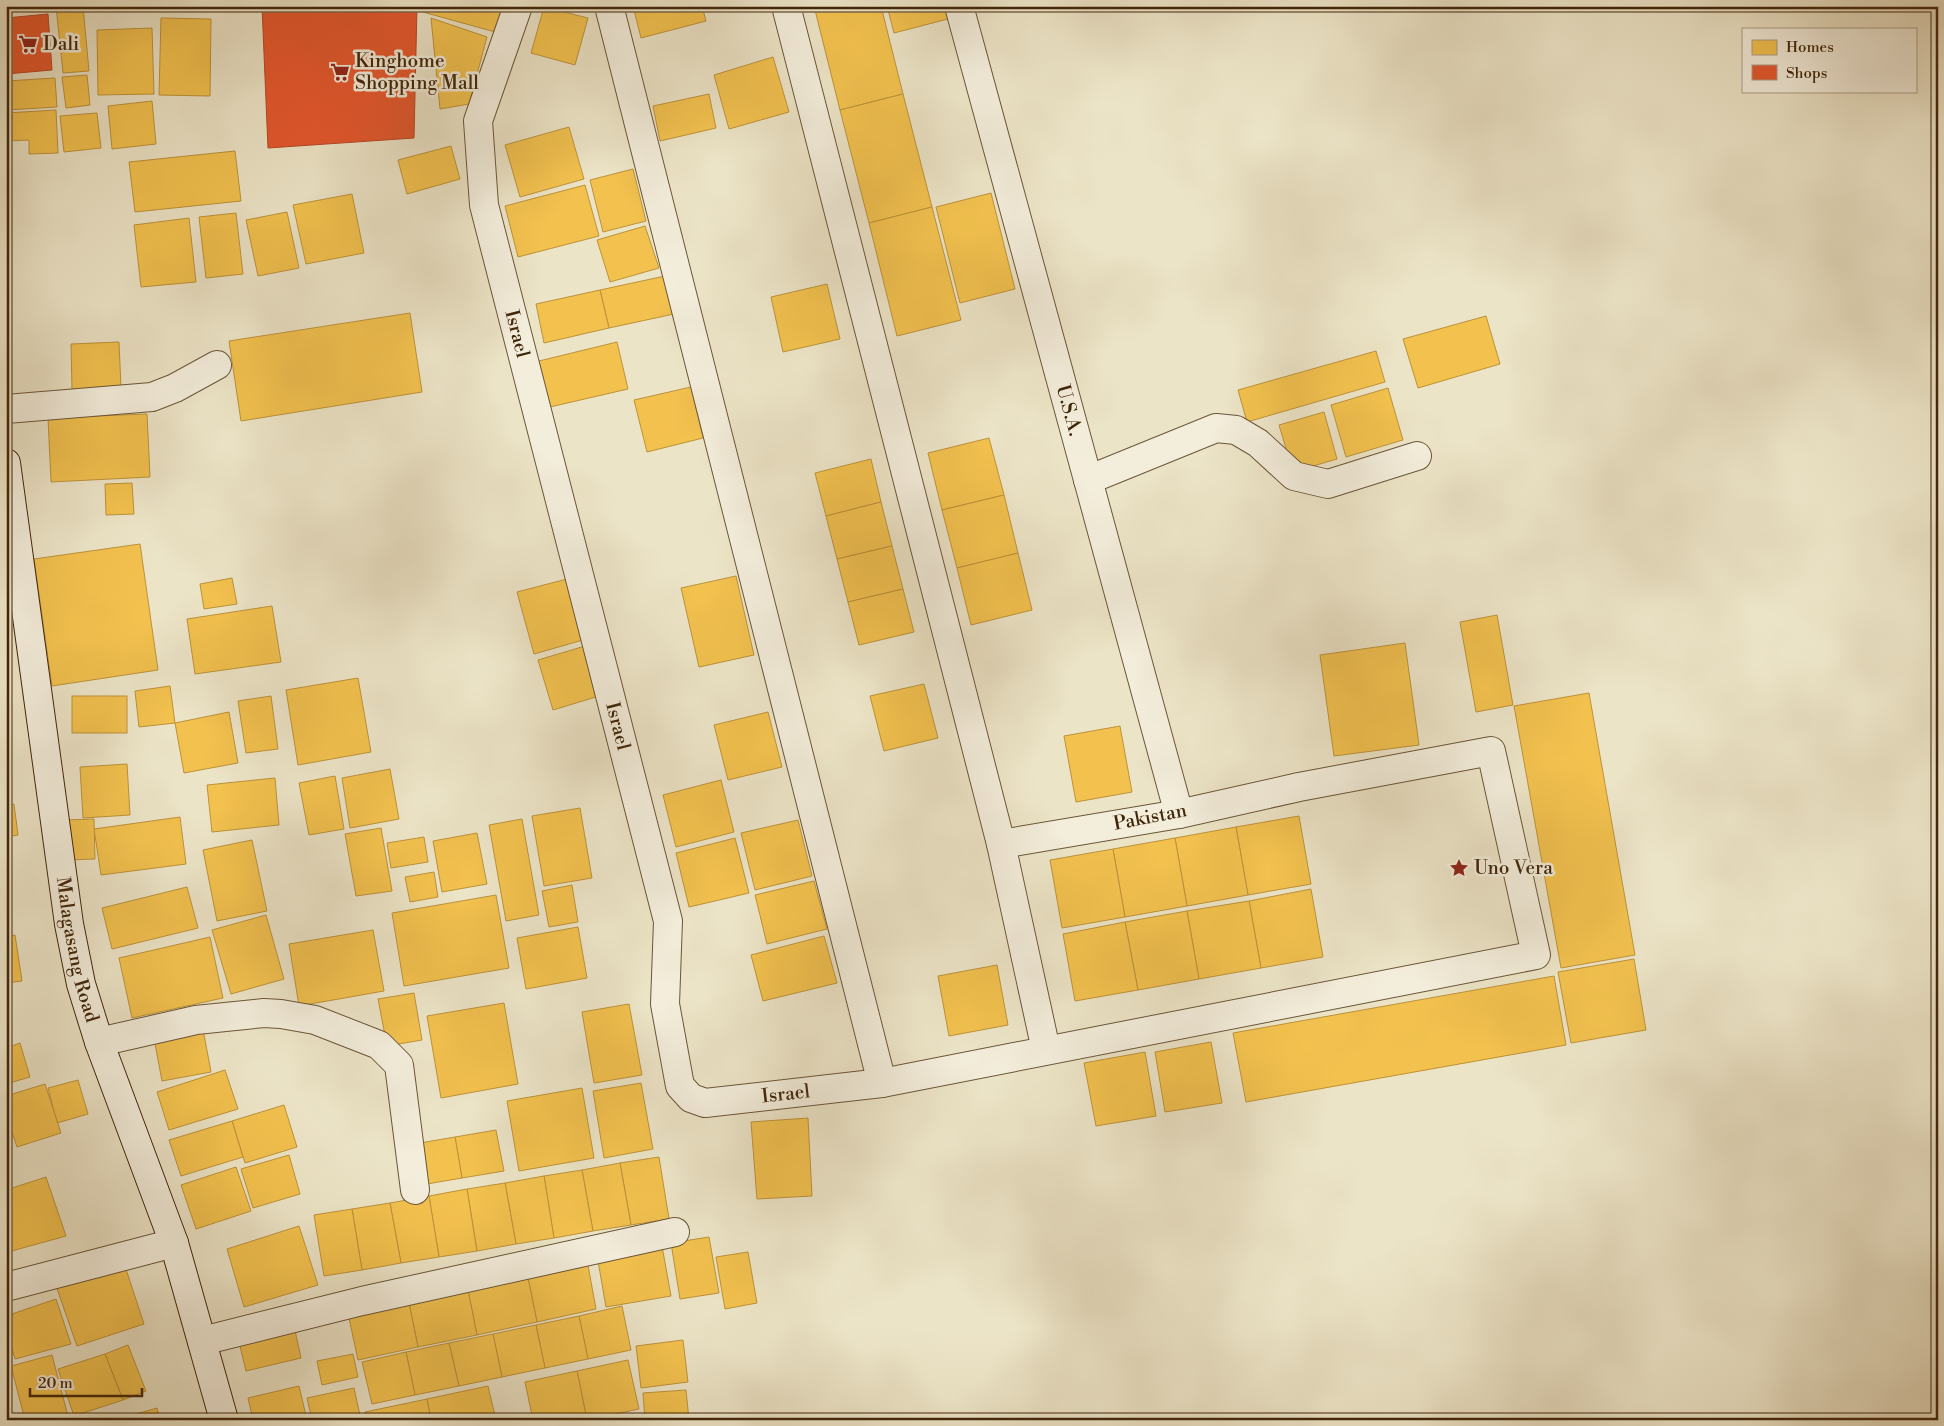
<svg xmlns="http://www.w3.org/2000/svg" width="1944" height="1426" viewBox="0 0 1944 1426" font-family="'Libre Bodoni',serif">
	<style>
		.homes { fill: #f2c14e; stroke: #bd9239 }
		.shops { fill: #e4572e; stroke: #b34823 }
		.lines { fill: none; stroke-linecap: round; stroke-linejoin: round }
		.street-casing { stroke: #6b5638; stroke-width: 30 }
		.secondary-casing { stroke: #402609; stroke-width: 30 }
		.street { stroke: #f3eddb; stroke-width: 28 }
		.secondary { stroke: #f3eddb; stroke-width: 28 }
		.labels { text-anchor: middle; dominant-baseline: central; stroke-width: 5; stroke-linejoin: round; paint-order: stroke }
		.poi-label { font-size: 19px; fill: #402609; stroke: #f3eddb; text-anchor: start }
		.street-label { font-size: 19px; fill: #402609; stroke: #f3eddb }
	</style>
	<rect width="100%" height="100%" fill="#ece4c7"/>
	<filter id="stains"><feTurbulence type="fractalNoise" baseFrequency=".004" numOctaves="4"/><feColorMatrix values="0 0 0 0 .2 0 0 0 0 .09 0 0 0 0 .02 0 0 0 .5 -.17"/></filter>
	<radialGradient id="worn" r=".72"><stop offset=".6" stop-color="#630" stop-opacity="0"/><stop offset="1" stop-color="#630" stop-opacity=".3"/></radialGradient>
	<g class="homes">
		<polygon points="56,6 83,6 89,71 63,73"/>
		<polygon points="421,6 506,6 499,33 419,11"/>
		<polygon points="633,6 702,6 706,21 641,38"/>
		<polygon points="814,6 881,6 903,94 840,110"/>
		<polygon points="887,6 945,6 948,19 894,33"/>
		<polygon points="544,7 588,18 575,65 531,53"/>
		<polygon points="161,18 211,19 210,96 159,95"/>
		<polygon points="431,18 487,37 469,104 440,109"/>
		<polygon points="152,28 154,94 98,95 97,30"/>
		<polygon points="773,57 789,112 729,129 714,75"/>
		<polygon points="87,75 90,105 66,108 62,77"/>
		<polygon points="55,78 57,107 6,110 6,81"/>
		<polygon points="709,94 716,128 660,141 653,106"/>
		<polygon points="903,94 932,207 869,223 840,110"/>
		<polygon points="152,101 156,144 112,149 108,106"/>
		<polygon points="56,110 58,153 29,154 29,140 7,141 6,113"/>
		<polygon points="97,113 101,148 64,152 60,116"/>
		<polygon points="569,127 584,179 520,197 505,145"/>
		<polygon points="451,146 460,179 407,194 398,160"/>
		<polygon points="235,151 241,201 135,212 129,162"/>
		<polygon points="633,169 646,221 603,232 590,180"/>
		<polygon points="585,185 599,236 518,257 505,206"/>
		<polygon points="991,193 1015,289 960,303 936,207"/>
		<polygon points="352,194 364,253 306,264 293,205"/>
		<polygon points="932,207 961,320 897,336 869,223"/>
		<polygon points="287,212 299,268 258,276 246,220"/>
		<polygon points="236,213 243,274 206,278 199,217"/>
		<polygon points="189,218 196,282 141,287 134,225"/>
		<polygon points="645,226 659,268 610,282 597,240"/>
		<polygon points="665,276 674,314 609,328 600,290"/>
		<polygon points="827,284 840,339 783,352 771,297"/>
		<polygon points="600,290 609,328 544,343 536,304"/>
		<polygon points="410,313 422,392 241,421 229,341"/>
		<polygon points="1486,316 1500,364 1418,388 1403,339"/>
		<polygon points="119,342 121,388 72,390 71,344"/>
		<polygon points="617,342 628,389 550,407 539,361"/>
		<polygon points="1376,351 1385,382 1247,422 1238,390"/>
		<polygon points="691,387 703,438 647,452 634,400"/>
		<polygon points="1388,388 1403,440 1346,457 1331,405"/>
		<polygon points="1324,412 1337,459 1293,472 1279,425"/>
		<polygon points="147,414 150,477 51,482 48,418"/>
		<polygon points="989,438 1004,495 942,510 928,453"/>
		<polygon points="871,459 881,502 826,516 815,473"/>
		<polygon points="132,483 134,514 106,515 105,484"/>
		<polygon points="1004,495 1018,553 957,568 942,510"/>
		<polygon points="881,502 892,546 837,559 826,516"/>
		<polygon points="140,544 158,670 52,686 34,559"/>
		<polygon points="892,546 903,589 848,602 837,559"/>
		<polygon points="1018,553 1032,610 971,625 957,568"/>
		<polygon points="736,576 754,655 699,667 681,588"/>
		<polygon points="232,578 237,604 204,609 200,584"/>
		<polygon points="567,579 583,640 534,654 517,592"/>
		<polygon points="903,589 914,632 859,645 848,602"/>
		<polygon points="272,606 281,662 195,674 187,619"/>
		<polygon points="1497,615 1513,705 1476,712 1460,622"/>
		<polygon points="1405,643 1419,745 1334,756 1320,655"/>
		<polygon points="585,646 599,696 553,710 538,660"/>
		<polygon points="358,678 371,752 298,765 286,690"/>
		<polygon points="924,684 938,738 884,751 870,696"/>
		<polygon points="170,686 175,723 139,727 135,691"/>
		<polygon points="1589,693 1635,955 1561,968 1514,706"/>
		<rect x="72" y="696" width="55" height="37"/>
		<polygon points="271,696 278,749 246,753 238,701"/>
		<polygon points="229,712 238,763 184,773 175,723"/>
		<polygon points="768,712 782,767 728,780 714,725"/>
		<polygon points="1120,726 1132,792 1076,802 1064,736"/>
		<polygon points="127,764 130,815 83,818 80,767"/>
		<polygon points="390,769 399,819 350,828 342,778"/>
		<polygon points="335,776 344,829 309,835 299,783"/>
		<polygon points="275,778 279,825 212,832 207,785"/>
		<polygon points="721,780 734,832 676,847 663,795"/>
		<polygon points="14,804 18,835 6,837 6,805"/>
		<polygon points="580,808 592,878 544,886 532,816"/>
		<polygon points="1299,816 1311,884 1248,895 1236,827"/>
		<polygon points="180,817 186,864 101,875 94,829"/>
		<polygon points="94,819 95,859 66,860 64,820"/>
		<polygon points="522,819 539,915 506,921 489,825"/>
		<polygon points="798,820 812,876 755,890 741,833"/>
		<polygon points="1236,827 1248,895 1187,906 1175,838"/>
		<polygon points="381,828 392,891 356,896 345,834"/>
		<polygon points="477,833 487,884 442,892 433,841"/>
		<polygon points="424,837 428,862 391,868 387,843"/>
		<polygon points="735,838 749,893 689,907 676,853"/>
		<polygon points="1175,838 1187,906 1125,917 1113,849"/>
		<polygon points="252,840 267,911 217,921 203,850"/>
		<polygon points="1113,849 1125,917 1062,928 1050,860"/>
		<polygon points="6,857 10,903 6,904"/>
		<polygon points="434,872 438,897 410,902 405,877"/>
		<polygon points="814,881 827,929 767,944 755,895"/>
		<polygon points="572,885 578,922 549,927 542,891"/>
		<polygon points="187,887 198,928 112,949 102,908"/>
		<polygon points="1311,889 1323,957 1261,968 1249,901"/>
		<polygon points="496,895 509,968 404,986 392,913"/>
		<polygon points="1249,901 1261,968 1199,979 1187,911"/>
		<polygon points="1187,911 1199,979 1138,990 1125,922"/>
		<polygon points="266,915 284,979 231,994 212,930"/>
		<polygon points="1125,922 1138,990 1075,1001 1063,934"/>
		<polygon points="578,927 587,978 526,989 517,938"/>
		<polygon points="373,930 384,991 299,1006 289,944"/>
		<polygon points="15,935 22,981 6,983 6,937"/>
		<polygon points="824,936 837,983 763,1001 751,955"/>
		<polygon points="210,937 223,998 132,1018 119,958"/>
		<polygon points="1634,959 1646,1030 1571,1043 1558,972"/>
		<polygon points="997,965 1008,1025 949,1036 938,976"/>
		<polygon points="1554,976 1566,1045 1246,1102 1233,1033"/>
		<polygon points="414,993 422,1040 387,1046 378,999"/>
		<polygon points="504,1003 518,1084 441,1098 427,1016"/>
		<polygon points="629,1004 642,1075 594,1083 582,1012"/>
		<polygon points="202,1024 211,1072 162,1081 153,1033"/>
		<polygon points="1211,1042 1222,1103 1165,1112 1155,1052"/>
		<polygon points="20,1043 30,1077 6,1084 6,1048"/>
		<polygon points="1145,1052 1156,1116 1096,1126 1084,1063"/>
		<polygon points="225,1070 238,1109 169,1130 157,1092"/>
		<polygon points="78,1080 88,1114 57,1123 48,1088"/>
		<polygon points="641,1083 653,1149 604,1158 593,1091"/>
		<polygon points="45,1084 61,1133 17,1147 6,1115 6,1096"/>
		<polygon points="582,1088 594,1158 519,1171 507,1101"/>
		<polygon points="284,1105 297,1147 245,1163 232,1121"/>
		<polygon points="808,1118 812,1196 757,1199 751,1122"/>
		<polygon points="232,1121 243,1157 181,1176 169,1140"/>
		<polygon points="496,1130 504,1171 462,1178 455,1137"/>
		<polygon points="455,1137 462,1178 421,1185 414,1144"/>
		<polygon points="289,1155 300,1194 253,1208 241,1169"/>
		<polygon points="659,1157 669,1219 631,1225 620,1163"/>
		<polygon points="620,1163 631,1225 593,1231 582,1170"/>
		<polygon points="236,1167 251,1211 196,1229 181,1185"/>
		<polygon points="582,1170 593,1231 554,1238 544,1176"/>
		<polygon points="544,1176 554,1238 516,1244 505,1183"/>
		<polygon points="46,1177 66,1236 8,1252 6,1190"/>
		<polygon points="505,1183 516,1244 477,1251 467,1189"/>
		<polygon points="467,1189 477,1251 439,1257 429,1196"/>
		<polygon points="429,1196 439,1257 401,1263 390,1203"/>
		<polygon points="390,1203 401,1263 362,1270 352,1209"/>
		<polygon points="352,1209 362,1270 324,1276 314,1215"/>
		<polygon points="299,1226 318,1285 244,1307 227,1249"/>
		<polygon points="709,1237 719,1293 680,1299 671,1243"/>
		<polygon points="662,1246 671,1296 606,1307 598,1261"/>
		<polygon points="748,1252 757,1303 725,1309 716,1257"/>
		<polygon points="123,1260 144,1324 77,1346 55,1283"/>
		<polygon points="587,1260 596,1309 537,1322 527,1273"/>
		<polygon points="527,1273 537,1322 477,1335 467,1285"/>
		<polygon points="467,1285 477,1335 418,1347 408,1298"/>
		<polygon points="408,1298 418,1347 358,1360 347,1309"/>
		<polygon points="56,1299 71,1344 15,1359 6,1329 6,1316"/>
		<polygon points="622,1306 631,1350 588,1359 579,1316"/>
		<polygon points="579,1316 588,1359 545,1368 536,1325"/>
		<polygon points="536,1325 545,1368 502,1377 493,1334"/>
		<polygon points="294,1326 301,1358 246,1371 238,1338"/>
		<polygon points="493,1334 502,1377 459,1386 449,1343"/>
		<polygon points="683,1340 688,1382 641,1388 636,1346"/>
		<polygon points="449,1343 459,1386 415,1395 406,1352"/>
		<polygon points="128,1345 146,1391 123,1400 105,1354"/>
		<polygon points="406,1352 415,1395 372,1404 362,1362"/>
		<polygon points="105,1354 123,1400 74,1416 58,1369"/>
		<polygon points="353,1354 358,1377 322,1385 317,1361"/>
		<polygon points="52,1355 69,1420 25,1420 11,1366"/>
		<polygon points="628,1360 639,1409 587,1420 577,1371"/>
		<polygon points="577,1371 587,1420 533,1420 525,1382"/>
		<polygon points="299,1386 307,1420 253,1420 248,1398"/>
		<polygon points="488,1386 496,1420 431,1420 427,1399"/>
		<polygon points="354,1388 361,1420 312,1420 307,1398"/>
		<polygon points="686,1390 689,1420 645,1420 643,1393"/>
		<polygon points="427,1399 431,1420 367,1420 365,1412"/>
		<polygon points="157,1408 160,1420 116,1420"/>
	</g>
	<g class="shops">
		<polygon points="262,6 417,6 414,138 268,148"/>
		<polygon points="48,14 52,70 6,74 6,18"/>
	</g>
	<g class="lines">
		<g class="street-casing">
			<g id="street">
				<path id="s1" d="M518,6l-40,115 6,84 184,716 -3,83 15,82 11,12 14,5 177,-20 654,-128 -45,-204 -192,36 -120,27 -178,30"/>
				<polyline points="609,6 882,1083"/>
				<polyline points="786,6 1001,844 1046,1050"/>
				<path id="s2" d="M959,6l220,808"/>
				<polyline points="6,409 152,397 175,388 217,365"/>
				<polyline points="1088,480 1216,428 1236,430 1258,443 1294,476 1328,484 1417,456"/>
				<polyline points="99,1042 196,1020 264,1013 281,1014 315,1020 379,1045 399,1065 415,1190"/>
				<polyline points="6,1287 174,1243"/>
				<polyline points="202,1341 362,1301 675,1232"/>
			</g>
		</g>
		<g class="secondary-casing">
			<g id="secondary">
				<path id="s3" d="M6,463l63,461 12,60 18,58 75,201 50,177"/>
			</g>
		</g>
		<use href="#street" class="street"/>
		<use href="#secondary" class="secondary"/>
	</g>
	<defs>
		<g id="supermarket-bare" transform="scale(1.5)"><path d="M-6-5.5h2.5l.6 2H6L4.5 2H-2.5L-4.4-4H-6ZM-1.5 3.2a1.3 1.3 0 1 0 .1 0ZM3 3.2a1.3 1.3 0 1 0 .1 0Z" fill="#8f2418" stroke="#f3eddb" stroke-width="2.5" paint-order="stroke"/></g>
		<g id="sight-bare" transform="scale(1.5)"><path d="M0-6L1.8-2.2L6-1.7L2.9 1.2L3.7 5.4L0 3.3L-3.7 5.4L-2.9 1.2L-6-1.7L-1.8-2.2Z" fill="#8f2418" stroke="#f3eddb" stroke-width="2.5" paint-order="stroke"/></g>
	</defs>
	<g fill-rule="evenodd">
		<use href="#supermarket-bare" x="28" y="44"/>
		<use href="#supermarket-bare" x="340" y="72"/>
		<use href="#sight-bare" x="1459" y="868"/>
	</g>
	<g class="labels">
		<g class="poi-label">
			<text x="43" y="44">Dali</text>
			<text x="355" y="61">Kinghome<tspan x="355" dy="22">Shopping Mall</tspan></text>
			<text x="1474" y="868">Uno Vera</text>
		</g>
		<g class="street-label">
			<text stroke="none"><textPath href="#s1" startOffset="339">Israel</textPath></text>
			<text stroke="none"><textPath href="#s2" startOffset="419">U.S.A.</textPath></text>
			<text stroke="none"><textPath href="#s1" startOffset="744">Israel</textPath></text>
			<text transform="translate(1150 817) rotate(-11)">Pakistan</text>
			<text stroke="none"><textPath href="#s3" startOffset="492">Malagasang Road</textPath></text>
			<text stroke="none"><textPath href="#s1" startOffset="1224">Israel</textPath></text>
		</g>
	</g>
	<rect width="1944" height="1426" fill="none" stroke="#ece4c7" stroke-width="25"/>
	<rect x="8" y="8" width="1929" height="1411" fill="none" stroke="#402609" stroke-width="2.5"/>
	<rect x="12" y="12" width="1919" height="1401" fill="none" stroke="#402609"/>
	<rect x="1742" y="28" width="175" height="65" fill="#f3eddb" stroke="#ab9d87"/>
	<rect x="1752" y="40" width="25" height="15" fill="#f2c14e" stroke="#ab9d87"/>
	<text x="1786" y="52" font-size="15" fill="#402609">Homes</text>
	<rect x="1752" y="65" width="25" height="15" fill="#e4572e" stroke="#ab9d87"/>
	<text x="1786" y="78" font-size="15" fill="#402609">Shops</text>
	<path d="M30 1388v8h112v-8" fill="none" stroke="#402609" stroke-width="2.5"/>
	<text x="38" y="1388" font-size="15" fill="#402609" stroke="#f3eddb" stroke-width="4" paint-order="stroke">20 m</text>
	<rect width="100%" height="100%" filter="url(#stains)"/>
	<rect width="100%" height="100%" fill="url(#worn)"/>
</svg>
